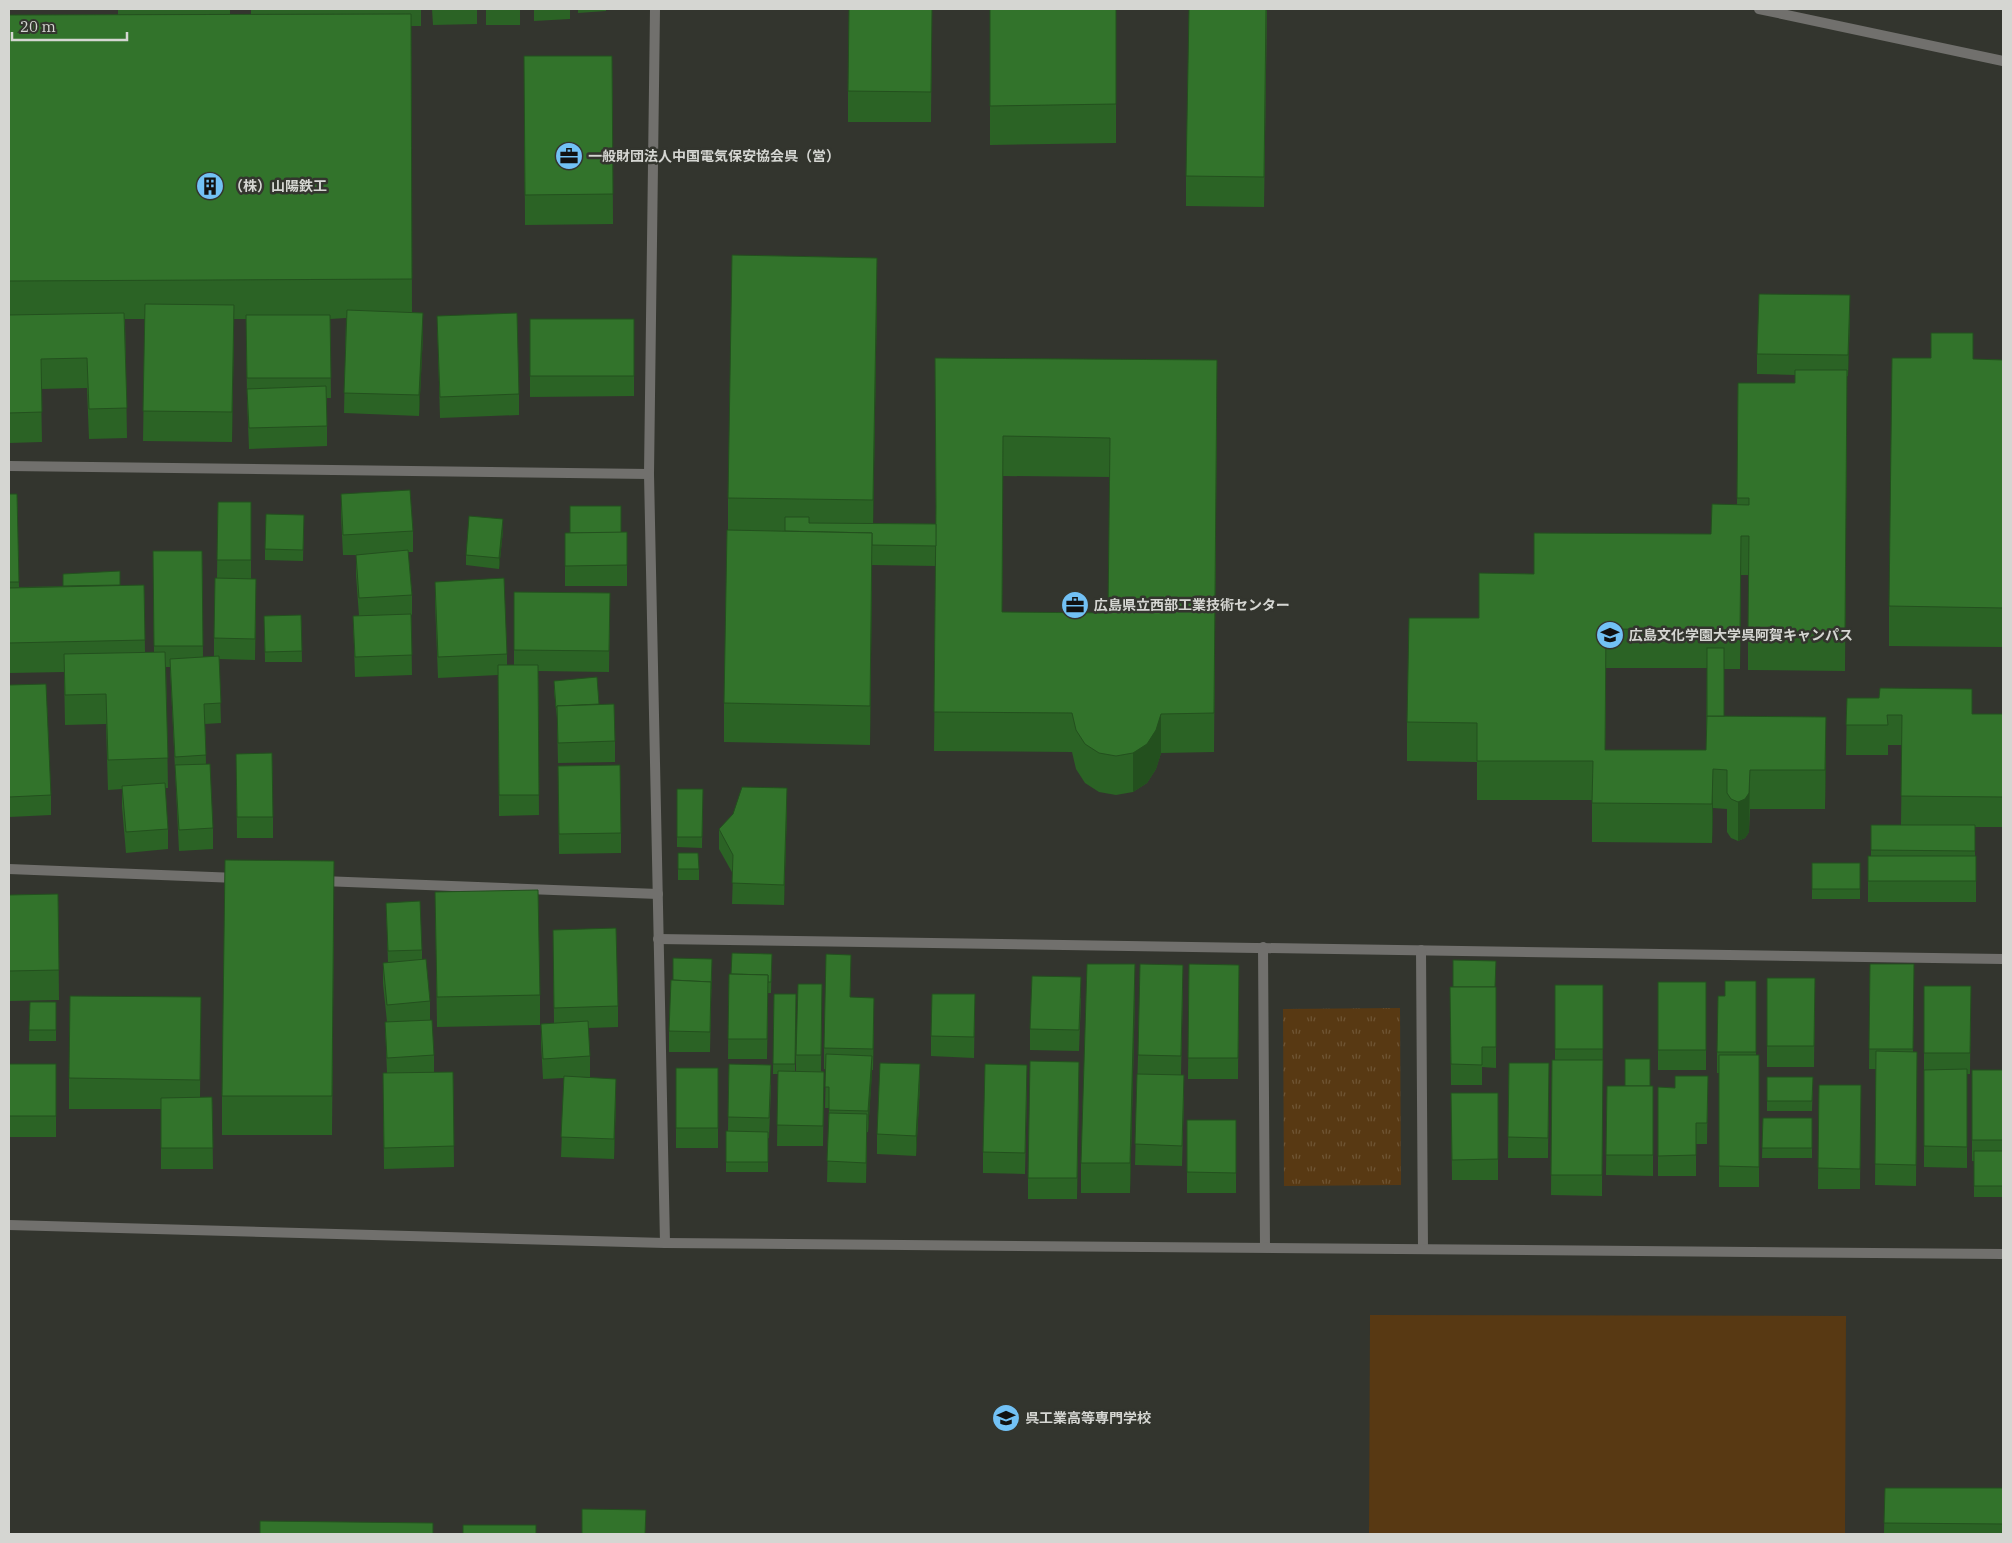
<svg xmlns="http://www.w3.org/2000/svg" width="2012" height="1543" viewBox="0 0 2012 1543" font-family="'IBM Plex Serif','Noto Sans JP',serif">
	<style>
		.park { fill: url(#park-tufts) }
		.pitch { fill: #583913 }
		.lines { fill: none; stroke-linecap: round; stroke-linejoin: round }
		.minor { stroke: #71706d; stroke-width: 10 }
		.tertiary { stroke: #71706d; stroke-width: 10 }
		.wall { fill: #2b6325; fill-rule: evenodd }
		.shaded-wall { fill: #23501e }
		.building { fill: #32732b; stroke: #23501e; fill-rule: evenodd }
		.labels { text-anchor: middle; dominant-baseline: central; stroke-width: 5; stroke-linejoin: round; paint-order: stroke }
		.poi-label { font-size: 14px; font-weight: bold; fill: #d5d6d2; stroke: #33352e; text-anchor: start }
	</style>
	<defs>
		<pattern id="park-tufts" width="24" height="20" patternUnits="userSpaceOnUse" patternTransform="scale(1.25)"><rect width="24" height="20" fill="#583913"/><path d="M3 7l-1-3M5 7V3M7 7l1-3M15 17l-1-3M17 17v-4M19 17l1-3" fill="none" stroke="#6f5534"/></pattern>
	</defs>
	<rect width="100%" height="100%" fill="#33352e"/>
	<polygon class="park" points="1400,1008 1401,1185 1284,1186 1283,1009"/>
	<polygon class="pitch" points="1370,1315 1846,1316 1845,1534 1369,1534"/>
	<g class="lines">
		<g class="minor">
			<polyline points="655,9 649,474 665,1243"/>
			<polyline points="1759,9 2003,61"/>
			<polyline points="9,466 649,474"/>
			<polyline points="9,869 237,878"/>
			<polyline points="322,881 658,894"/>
			<polyline points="658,939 2003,959"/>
			<polyline points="1263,947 1265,1247"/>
			<polyline points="1421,950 1423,1249"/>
		</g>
		<polyline class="tertiary" points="9,1225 665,1243 2003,1254"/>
	</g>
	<g class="wall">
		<polygon points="118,9 230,9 230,14 251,14 251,9 421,9 421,26 411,26 412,313 423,334 419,416 344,413 346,318 330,319 331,398 327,398 327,446 249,449 247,399 246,319 234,319 232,442 143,441 145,319 125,319 127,438 89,439 87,388 41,389 42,442 9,443 9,15 118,15"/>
		<polygon points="432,9 477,9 477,24 433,25"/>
		<rect x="486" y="9" width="34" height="16"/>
		<polygon points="534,9 570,9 570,19 534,21"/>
		<polygon points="578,9 606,9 606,11 578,13"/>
		<polygon points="932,9 931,122 848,122 848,91"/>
		<polygon points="990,9 1116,9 1116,143 990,145"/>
		<polygon points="1267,9 1264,207 1186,206 1186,176"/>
		<polygon points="524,56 612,56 613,224 525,225"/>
		<path d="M877,297l-4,226 63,1 -1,-166 282,41 -3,353 -53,1 -5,16 -9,14 -14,9 -17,3 -17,-3 -14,-9 -9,-14 -4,-17 -138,-1 2,-185 -64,-1 -2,180 -146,-3v-39l4,-173v-32zM1003,476l107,1 -2,136 -106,-1z"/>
		<polygon points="437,316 519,394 519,415 440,418"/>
		<path d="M1850,316l-2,60h-1l-2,295 -97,-1v-95h-7l-1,94h-16v47l102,40 -1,53h-75l-1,23 -4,6 -7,3 -7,-3 -4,-6v-23l-14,-1 -1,35 -120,-1v-42h-115v-38l-70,-1v-39l72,-104 55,-44 177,-40 26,-30 1,-121h57v-8l-38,-1v-20zM1606,668h101l-1,82h-101z"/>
		<polygon points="530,319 634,319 634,396 530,397"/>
		<polygon points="1973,359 2003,360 2003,647 1889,646 1889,606"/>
		<polygon points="9,494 17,494 19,587 144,585 145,652 154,652 153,551 202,551 203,657 214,657 214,638 217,578 218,502 251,502 251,579 256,600 255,660 219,659 221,723 205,724 206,764 213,828 213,849 179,851 170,667 166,667 168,788 165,788 168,829 168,849 126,853 122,807 122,789 108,790 106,724 65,725 64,672 9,673"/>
		<polygon points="341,494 413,531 413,552 408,552 412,595 412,615 411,615 412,675 355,677 353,616 359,616 356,575 356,555 343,555 341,515"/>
		<polygon points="304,515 303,561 265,560 265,549"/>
		<polygon points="503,530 499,569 466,565 466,555"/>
		<polygon points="627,532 627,586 565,586 565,533"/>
		<polygon points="435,582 507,654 507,665 514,665 514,592 610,593 609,672 538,671 539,815 499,816 498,675 438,678 435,602"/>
		<polygon points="301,615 302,662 265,662 264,616"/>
		<polygon points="554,681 599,704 615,741 615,762 558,763 557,718 554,691"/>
		<polygon points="9,685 51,795 51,815 9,817"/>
		<polygon points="1847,698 1972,714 2003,714 2003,827 1975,827 1975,856 1976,856 1976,902 1868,902 1868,856 1871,856 1871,825 1901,825 1902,745 1888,745 1888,755 1846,755"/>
		<polygon points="236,754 273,817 273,838 237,838"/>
		<polygon points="558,786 621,833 621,853 559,854"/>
		<polygon points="677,789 703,789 702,848 677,847"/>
		<polygon points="787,808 784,905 732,904 733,874 719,849 719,829"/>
		<polygon points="678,853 699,869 699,880 678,880"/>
		<rect x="1812" y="863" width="48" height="36"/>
		<polygon points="435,892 540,995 540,1025 437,1027"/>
		<polygon points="58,894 59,1000 9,1001 9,895"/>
		<polygon points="334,900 332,1135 222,1135 222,1096"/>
		<polygon points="386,903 422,950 422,960 430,1001 430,1020 434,1055 434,1072 453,1072 454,1167 384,1169 383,1073 387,1073 385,1022 387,1022 383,984 383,963 388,963"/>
		<polygon points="553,930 618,1006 618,1027 588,1028 590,1056 590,1077 580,1077 616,1099 614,1159 561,1157 564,1078 543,1079 541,1044 541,1024 554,1023"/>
		<polygon points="772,954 771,993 768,993 767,1059 728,1059 729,974 731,974"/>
		<polygon points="712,959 710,1052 669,1052 669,1031 673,980"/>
		<polygon points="1189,964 1239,965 1238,1079 1188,1079"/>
		<polygon points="1870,964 1914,964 1913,1052 1917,1052 1916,1186 1875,1185 1876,1069 1869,1069"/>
		<polygon points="851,975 850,997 874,1019 873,1070 872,1070 868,1132 867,1132 866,1183 827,1182 829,1108 825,1108 826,1069 824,1069 824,1048"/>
		<polygon points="1767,978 1815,978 1814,1067 1767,1067"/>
		<polygon points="1756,981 1756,1055 1759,1055 1759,1187 1719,1187 1719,1073 1717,1073 1717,1052 1725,996"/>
		<rect x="1658" y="982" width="48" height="88"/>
		<polygon points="1183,985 1181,1075 1184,1096 1182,1166 1135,1165 1138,1055"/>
		<polygon points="1555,985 1603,985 1602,1196 1551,1195 1552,1060 1555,1060"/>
		<polygon points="1971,986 1970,1074 1967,1074 1967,1168 1924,1167 1924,1053"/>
		<polygon points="1450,987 1496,987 1496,1068 1482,1067 1482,1085 1451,1085"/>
		<polygon points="774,994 796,994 795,1071 796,1071 796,1055 822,1004 821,1071 824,1072 823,1146 777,1146 778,1074 773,1074"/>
		<polygon points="975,994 974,1058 931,1056 931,1036"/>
		<polygon points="1135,995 1130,1193 1081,1193 1081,1163"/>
		<polygon points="201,997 200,1098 212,1097 213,1169 161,1169 161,1109 69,1109 69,1078"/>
		<polygon points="1081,998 1079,1051 1030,1050 1030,1029"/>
		<polygon points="30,1002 56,1002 56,1041 29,1041"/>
		<polygon points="1509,1063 1549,1063 1548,1158 1508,1158"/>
		<rect x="9" y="1064" width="47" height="73"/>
		<polygon points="729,1064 771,1085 769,1138 768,1138 768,1172 726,1172 726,1131 728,1131"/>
		<rect x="676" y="1068" width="42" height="80"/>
		<polygon points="1972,1070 2003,1070 2003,1197 1974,1197 1974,1161 1972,1161"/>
		<polygon points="1708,1076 1707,1144 1696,1144 1696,1176 1658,1176 1658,1087 1675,1088"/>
		<polygon points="1767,1077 1813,1077 1812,1111 1767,1111"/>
		<polygon points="1079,1083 1077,1199 1028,1199 1028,1178"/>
		<polygon points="920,1085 916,1156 877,1154 877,1134"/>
		<polygon points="1027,1085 1025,1174 983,1173 983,1152"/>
		<polygon points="1819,1085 1861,1085 1860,1189 1818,1189"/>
		<polygon points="1607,1086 1653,1086 1653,1176 1606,1175"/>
		<polygon points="1451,1093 1498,1093 1498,1180 1452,1180"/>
		<polygon points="1763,1118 1812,1118 1812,1158 1762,1158"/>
		<rect x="1187" y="1120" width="49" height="73"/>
		<polygon points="1885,1488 2003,1488 2003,1534 1884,1534"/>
	</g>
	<g class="shaded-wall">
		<polygon points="877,258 877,297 873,539 873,500"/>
		<polygon points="1850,295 1850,316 1848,376 1848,355"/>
		<polygon points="234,305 234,335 232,442 232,412"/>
		<polygon points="423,313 423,334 419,416 419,395"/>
		<polygon points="1847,370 1847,409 1845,671 1845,632"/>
		<polygon points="503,519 503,530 499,569 499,558"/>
		<polygon points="872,533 872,572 870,745 870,706"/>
		<polygon points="1741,536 1741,575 1740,669 1740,630"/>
		<polygon points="256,579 256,600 255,660 255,639"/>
		<polygon points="1161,714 1161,753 1156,769 1147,783 1133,792 1133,753"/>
		<polygon points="1826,717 1826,756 1825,809 1825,770"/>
		<polygon points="1713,769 1713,808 1712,843 1712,804"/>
		<polygon points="1750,770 1749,832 1745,838 1738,841 1738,802"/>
		<polygon points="787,788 787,808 784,905 784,885"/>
		<polygon points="1135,964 1135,995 1130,1193 1130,1163"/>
		<polygon points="768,975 768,995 767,1059 767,1039"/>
		<polygon points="874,998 874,1019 873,1070 873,1049"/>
		<polygon points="872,1056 872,1076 868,1132 868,1111"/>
		<polygon points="1079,1062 1079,1083 1077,1199 1077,1178"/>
		<polygon points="920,1064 920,1085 916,1156 916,1136"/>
		<polygon points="616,1079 616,1099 614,1159 614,1139"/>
		<polygon points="867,1114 867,1135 866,1183 866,1163"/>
	</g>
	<g class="building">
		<polygon points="849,9 932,9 931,92 848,91"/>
		<polygon points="990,9 1116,9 1116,104 990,106"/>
		<polygon points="1189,9 1266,9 1264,177 1186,176"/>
		<polygon points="411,14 412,279 9,281 9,15"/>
		<polygon points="524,56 612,56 613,194 525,195"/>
		<polygon points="732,255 877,258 873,500 728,498"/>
		<polygon points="1759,294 1850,295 1848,355 1757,354"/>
		<polygon points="145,304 234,305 232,412 143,411"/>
		<polygon points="347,310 423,313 419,395 344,393"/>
		<polygon points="124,313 127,408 89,409 87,358 41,359 42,412 9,413 9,315"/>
		<polygon points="517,313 519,394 440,397 437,316"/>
		<polygon points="246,315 330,315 331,378 247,378"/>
		<rect x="530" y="319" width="104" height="57"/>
		<polygon points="1931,333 1973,333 1973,359 2003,360 2003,608 1889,606 1892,358 1931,358"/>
		<path d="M935,358l282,2 -3,353 -53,1 -5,16 -9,14 -14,9 -17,3 -17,-3 -14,-9 -9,-14 -4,-17 -138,-1 2,-206zM1003,436l107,2 -2,175 -106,-1z"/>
		<polygon points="1795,370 1847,370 1845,632 1748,631 1749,536 1741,536 1740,630 1606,629 1605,750 1706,750 1707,716 1826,717 1825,770 1750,770 1749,793 1745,799 1738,802 1731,799 1727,793 1727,770 1713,769 1712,804 1592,803 1593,761 1477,761 1477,723 1407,722 1409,618 1479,618 1479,573 1534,574 1534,533 1711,534 1712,504 1749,505 1749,498 1737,498 1738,383 1795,383"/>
		<polygon points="326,386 327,426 249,428 247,389"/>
		<polygon points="410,490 413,531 343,535 341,494"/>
		<polygon points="9,494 17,494 19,582 9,582"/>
		<polygon points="218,502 251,502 251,560 217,560"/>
		<rect x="570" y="506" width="51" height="27"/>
		<polygon points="266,514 304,515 303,550 265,549"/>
		<polygon points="469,516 503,519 499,558 466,555"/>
		<polygon points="785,517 809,517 809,523 936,524 936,546 872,545 872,533 785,531"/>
		<polygon points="727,530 872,533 870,706 724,703"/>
		<polygon points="627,532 627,565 565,566 565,533"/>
		<polygon points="408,550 412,595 359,598 356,555"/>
		<polygon points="153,551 202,551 203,646 154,646"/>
		<polygon points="120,571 120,585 63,586 63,574"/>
		<polygon points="215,578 256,579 255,639 214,638"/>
		<polygon points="504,578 507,654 438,657 435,582"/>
		<polygon points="144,585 145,640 9,643 9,588"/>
		<polygon points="514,592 610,593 609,651 514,650"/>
		<polygon points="411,614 412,655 355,657 353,616"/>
		<polygon points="301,615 302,651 265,652 264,616"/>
		<rect x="1707" y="648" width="17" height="68"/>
		<polygon points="165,652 168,758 108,760 106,694 65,695 64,654"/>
		<polygon points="219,656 221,703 204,704 206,755 175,757 170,659"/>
		<polygon points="498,665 538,665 539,795 499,795"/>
		<polygon points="597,677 599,704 557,706 556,708 554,681"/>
		<polygon points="46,684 51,795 9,797 9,685"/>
		<polygon points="1880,688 1972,689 1972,714 2003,714 2003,797 1901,796 1902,715 1887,715 1888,725 1846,725 1847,698 1879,698"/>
		<polygon points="614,704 615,741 558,743 557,706"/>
		<polygon points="272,753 273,817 237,817 236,754"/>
		<polygon points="210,764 213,828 179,830 175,765"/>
		<polygon points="620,765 621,833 559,834 558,766"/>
		<polygon points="165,783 168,829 126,832 122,786"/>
		<polygon points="742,787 787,788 784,885 732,883 733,855 719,829 733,814"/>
		<polygon points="677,789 703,789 702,837 677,837"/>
		<polygon points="1871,825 1975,825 1975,851 1871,850"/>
		<polygon points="678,853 698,853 699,869 678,869"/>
		<rect x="1868" y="856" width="108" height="25"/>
		<polygon points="225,860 334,861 332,1096 222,1096"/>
		<rect x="1812" y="863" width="48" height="26"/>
		<polygon points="538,890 540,995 437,997 435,892"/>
		<polygon points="58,894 59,970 9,971 9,895"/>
		<polygon points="420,901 422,950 388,951 386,903"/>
		<polygon points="616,928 618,1006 554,1008 553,930"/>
		<polygon points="732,953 772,954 771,982 768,982 768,975 731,974"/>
		<polygon points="826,954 851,955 850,997 874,998 873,1049 824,1048"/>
		<polygon points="673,958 712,959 711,989 711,982 673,980"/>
		<polygon points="426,959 430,1001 387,1005 383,963"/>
		<polygon points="1453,960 1496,961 1495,987 1453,987"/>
		<polygon points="1087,964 1135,964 1130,1163 1081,1163"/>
		<polygon points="1140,964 1183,965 1181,1056 1138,1055"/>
		<polygon points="1189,964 1239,965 1238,1058 1188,1058"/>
		<polygon points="1870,964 1914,964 1913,1049 1869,1049"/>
		<polygon points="729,974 768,975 767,1039 728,1039"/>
		<polygon points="1032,976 1081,977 1079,1030 1030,1029"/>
		<polygon points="1767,978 1815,978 1814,1046 1767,1046"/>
		<polygon points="671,980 711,982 710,1032 669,1031"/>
		<polygon points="1725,981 1756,981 1756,1052 1717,1052 1718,996 1725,996"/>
		<rect x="1658" y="982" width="48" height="68"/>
		<polygon points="798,984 822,984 821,1055 796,1055"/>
		<rect x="1555" y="985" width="48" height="64"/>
		<polygon points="1924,986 1971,986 1970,1053 1924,1053"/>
		<polygon points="1450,987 1496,987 1496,1047 1482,1047 1482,1065 1451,1064"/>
		<polygon points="774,994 796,994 795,1064 773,1064"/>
		<polygon points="932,994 975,994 974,1037 931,1036"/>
		<polygon points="70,996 201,997 200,1080 69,1078"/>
		<polygon points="30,1002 56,1002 56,1030 29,1030"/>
		<polygon points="432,1020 434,1055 387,1058 385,1022"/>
		<polygon points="588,1021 590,1056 543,1059 541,1024"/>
		<polygon points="1876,1051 1917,1052 1916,1165 1875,1164"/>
		<polygon points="826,1054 872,1056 868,1111 829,1110 829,1087 825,1087"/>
		<polygon points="1719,1055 1759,1055 1759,1167 1719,1166"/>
		<rect x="1625" y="1059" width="25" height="27"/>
		<polygon points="1552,1060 1603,1060 1602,1175 1551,1175"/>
		<polygon points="1030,1061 1079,1062 1077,1178 1028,1178"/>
		<polygon points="880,1063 920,1064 916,1136 877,1134"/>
		<polygon points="1509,1063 1549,1063 1548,1138 1508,1137"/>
		<rect x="9" y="1064" width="47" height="52"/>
		<polygon points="729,1064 771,1065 769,1118 728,1117"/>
		<polygon points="985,1064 1027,1065 1025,1153 983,1152"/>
		<rect x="676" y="1068" width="42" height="60"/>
		<polygon points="1967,1069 1967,1147 1924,1146 1924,1070"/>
		<rect x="1972" y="1070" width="31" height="70"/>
		<polygon points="778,1071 824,1072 823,1126 777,1125"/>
		<polygon points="453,1072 454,1146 384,1148 383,1073"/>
		<polygon points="1137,1074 1184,1075 1182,1146 1135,1144"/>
		<polygon points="564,1076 616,1079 614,1139 561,1137"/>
		<polygon points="1675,1076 1708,1076 1707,1123 1696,1123 1696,1155 1658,1156 1658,1087 1675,1088"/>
		<polygon points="1767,1077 1813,1077 1812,1101 1767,1101"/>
		<polygon points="1819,1085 1861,1085 1860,1169 1818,1168"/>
		<polygon points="1607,1086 1653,1086 1653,1155 1606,1155"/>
		<polygon points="1451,1093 1498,1093 1498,1159 1452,1160"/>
		<polygon points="212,1097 213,1148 161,1148 161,1098"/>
		<polygon points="829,1113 867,1114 866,1163 827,1161"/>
		<polygon points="1763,1118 1812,1118 1812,1148 1762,1148"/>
		<polygon points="1187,1120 1236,1120 1236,1173 1187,1172"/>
		<polygon points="726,1131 768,1132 768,1162 726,1162"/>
		<rect x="1974" y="1151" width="29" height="35"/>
		<polygon points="1885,1488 2003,1488 2003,1524 1884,1523"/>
		<polygon points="582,1509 646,1510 645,1534 582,1534"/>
		<polygon points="260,1521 433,1523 433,1534 260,1534"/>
		<rect x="463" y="1525" width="73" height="9"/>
	</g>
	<defs>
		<g id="office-disc" transform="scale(1.4375)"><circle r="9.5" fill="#72c1f5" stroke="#33352e"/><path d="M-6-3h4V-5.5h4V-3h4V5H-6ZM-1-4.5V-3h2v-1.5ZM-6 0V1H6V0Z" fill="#111"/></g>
		<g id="building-disc" transform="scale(1.4375)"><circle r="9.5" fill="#72c1f5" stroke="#33352e"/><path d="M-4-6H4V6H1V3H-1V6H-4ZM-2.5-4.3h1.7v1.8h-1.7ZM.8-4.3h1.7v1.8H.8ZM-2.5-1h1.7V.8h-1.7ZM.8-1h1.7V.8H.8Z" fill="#111"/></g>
		<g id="university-disc" transform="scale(1.4375)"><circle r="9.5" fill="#72c1f5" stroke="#33352e"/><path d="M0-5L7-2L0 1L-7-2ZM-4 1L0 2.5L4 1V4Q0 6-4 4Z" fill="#111"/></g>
		<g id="school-disc" transform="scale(1.4375)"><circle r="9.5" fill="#72c1f5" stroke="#33352e"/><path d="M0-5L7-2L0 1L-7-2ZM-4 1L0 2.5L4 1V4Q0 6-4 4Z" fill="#111"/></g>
	</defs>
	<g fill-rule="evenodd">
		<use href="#office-disc" x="569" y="156"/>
		<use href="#building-disc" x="210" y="186"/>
		<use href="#office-disc" x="1075" y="605"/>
		<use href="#university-disc" x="1610" y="635"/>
		<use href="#school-disc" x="1006" y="1418"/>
	</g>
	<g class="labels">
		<g class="poi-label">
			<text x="588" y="156">一般財団法人中国電気保安協会呉（営）</text>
			<text x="229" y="186">（株）山陽鉄工</text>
			<text x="1094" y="605">広島県立西部工業技術センター</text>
			<text x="1629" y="635">広島文化学園大学呉阿賀キャンパス</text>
			<text x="1025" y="1418">呉工業高等専門学校</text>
		</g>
	</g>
	<rect width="2012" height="1543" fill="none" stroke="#d5d6d2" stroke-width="20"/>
	<path d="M12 32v8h115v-8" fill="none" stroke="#d5d6d2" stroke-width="2.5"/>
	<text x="20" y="32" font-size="15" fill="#d5d6d2" stroke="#33352e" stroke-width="4" paint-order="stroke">20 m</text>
</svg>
